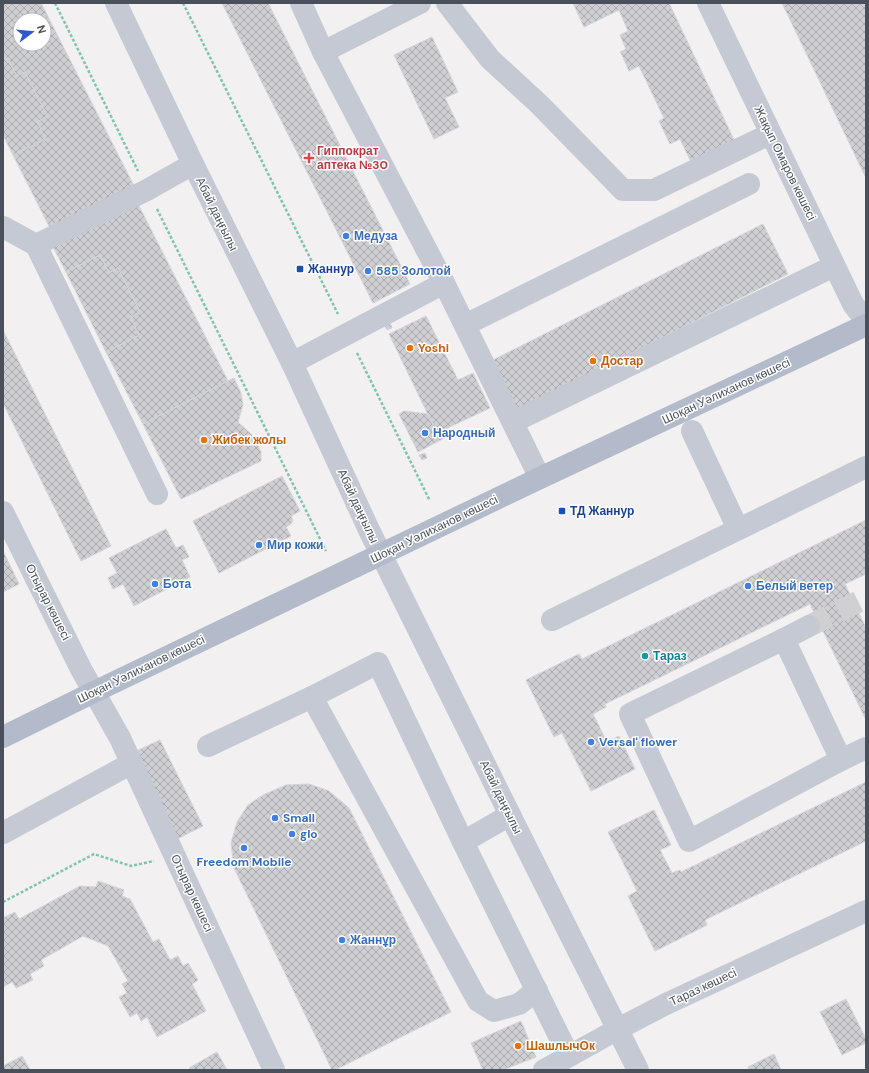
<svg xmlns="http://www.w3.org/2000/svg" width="869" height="1073" viewBox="0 0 869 1073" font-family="'DM Sans',sans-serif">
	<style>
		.building { fill: url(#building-cross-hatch); stroke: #d4d5da; fill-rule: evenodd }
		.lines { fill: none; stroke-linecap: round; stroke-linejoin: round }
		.minor-tunnel { stroke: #d0d0d2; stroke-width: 22; stroke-dasharray: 22 11; stroke-linecap: butt }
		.path { stroke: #80c4ae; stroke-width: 2.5; stroke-dasharray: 3 2; stroke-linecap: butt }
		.minor { stroke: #c5c9d3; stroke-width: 22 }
		.major { stroke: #b3bbcb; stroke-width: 22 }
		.health-dot { fill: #e0444e; stroke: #fff; stroke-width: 1.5 }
		.shop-dot { fill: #3f7fe0; stroke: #fff; stroke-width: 1.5 }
		.transit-dot { fill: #1a4fb4; stroke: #fff; stroke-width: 1.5 }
		.food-dot { fill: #e8710a; stroke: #fff; stroke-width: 1.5 }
		.culture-dot { fill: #0f9aa8; stroke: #fff; stroke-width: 1.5 }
		.labels { text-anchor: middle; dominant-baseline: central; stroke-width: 3; stroke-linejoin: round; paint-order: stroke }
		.health-label { font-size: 12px; font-weight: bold; fill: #be3a42; stroke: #fff; text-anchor: start }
		.street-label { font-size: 12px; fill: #4a505b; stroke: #fff }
		.shop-label { font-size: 12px; font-weight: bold; fill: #366cbe; stroke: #fff; text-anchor: start }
		.transit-label { font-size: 12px; font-weight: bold; fill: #164399; stroke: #fff; text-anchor: start }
		.food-label { font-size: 12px; font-weight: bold; fill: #c56008; stroke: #fff; text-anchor: start }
		.culture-label { font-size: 12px; font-weight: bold; fill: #0d838f; stroke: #fff; text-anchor: start }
	</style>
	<defs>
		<pattern id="building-cross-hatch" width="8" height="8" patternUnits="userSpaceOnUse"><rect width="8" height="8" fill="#ceced3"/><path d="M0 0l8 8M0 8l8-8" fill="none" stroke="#a9aaae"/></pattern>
	</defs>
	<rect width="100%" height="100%" fill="#f2f0f0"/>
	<g class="building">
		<path d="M3,3h38l93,183 -84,42 -37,-73 33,-16 -9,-17 10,-6 -22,-44 -8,4 -10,-18 -4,2zM20,20h24v24h-24z"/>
		<polygon points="222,3 268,3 410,284 373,303"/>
		<polygon points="573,3 669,3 736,144 692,164 680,139 670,144 659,121 664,118 639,66 629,71 622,55 620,52 626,49 620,35 628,31 619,10 584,27"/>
		<polygon points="782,3 866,3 866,178"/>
		<polygon points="432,37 458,92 445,98 459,127 434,139 394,55"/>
		<polygon points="7,58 17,76 25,72 47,116 37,122 46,139 13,155 3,135 3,60"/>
		<polygon points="138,204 228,381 143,424 106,352 139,335 130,317 140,312 118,268 109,273 100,255 66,272 53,247"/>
		<polygon points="763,224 788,274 515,412 489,362"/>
		<polygon points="100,255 109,273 118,268 140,312 130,317 139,335 106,352 66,272"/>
		<polygon points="426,316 458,380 473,373 490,408 437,433 389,334"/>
		<polygon points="390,322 392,328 387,330 384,325"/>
		<polygon points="3,330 111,546 81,561 3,403"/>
		<polygon points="234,378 241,393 243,405 238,422 254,437 261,452 261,461 181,499 143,424"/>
		<polygon points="404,411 428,414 437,434 449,428 452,434 418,452 399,414"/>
		<polygon points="425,453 427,458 422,460 419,455"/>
		<polygon points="282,476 300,511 291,516 293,520 291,524 286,527 291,536 219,573 193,521"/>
		<polygon points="866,520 866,574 845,584 866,628 866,720 810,604 605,704 606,707 593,714 607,742 619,736 635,769 591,791 562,733 554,737 526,680 579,654 582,659"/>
		<polygon points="166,529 176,548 183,545 189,557 182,560 190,577 134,606 123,584 113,589 108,578 117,573 109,558"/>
		<polygon points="3,551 19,584 3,592"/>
		<polygon points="160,740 203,826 175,840 132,753"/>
		<polygon points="866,782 866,841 705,920 707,925 655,951 628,896 637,891 608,832 654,810 671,845 660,850 672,873 680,870 681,872"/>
		<polygon points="309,784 329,791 349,808 451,1012 335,1070 332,1070 234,868 231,843 237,822 248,805 263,795 286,785"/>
		<polygon points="98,881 124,890 122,896 130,899 153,942 159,939 170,960 178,956 183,966 188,963 198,980 192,984 206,1011 157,1037 147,1017 141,1021 137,1013 130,1017 119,997 127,993 122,984 128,981 108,946 83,936 41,960 44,966 30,974 33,980 16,988 12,982 3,987 3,918 15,912 19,919 80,886 96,887"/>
		<polygon points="846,999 866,1039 866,1043 842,1055 820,1012"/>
		<polygon points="521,1021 536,1057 503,1070 483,1070 471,1043"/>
		<polygon points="217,1052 227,1070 191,1070 189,1068"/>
		<polygon points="774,1054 781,1070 749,1070 748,1067"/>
		<polygon points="22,1056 30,1070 3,1070 3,1066"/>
	</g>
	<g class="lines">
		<polyline class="minor-tunnel" points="809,626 866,598"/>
		<g class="path">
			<polyline points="55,3 138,171"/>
			<polyline points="183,3 338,314"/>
			<polyline points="157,209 326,551"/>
			<polyline points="357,353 430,501"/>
			<polyline points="3,902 94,854 131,866 154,861"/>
		</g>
		<g class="minor">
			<polyline points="116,3 193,164 292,363 369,530 510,815 638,1070"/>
			<polyline points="301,3 323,52 444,283"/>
			<polyline points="447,3 490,59 540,105 623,190 654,190 770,134"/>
			<polyline points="708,3 853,304 866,321"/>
			<polyline points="323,52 420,3"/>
			<polyline points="3,227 36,245 157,494"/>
			<polyline points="36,245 147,190 193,164"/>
			<polyline points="465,325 749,184"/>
			<polyline points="292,363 444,283 540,478"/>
			<polyline points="513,422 834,266"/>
			<polyline points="692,431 738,529"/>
			<polyline points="3,512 81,669 120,738 274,1070"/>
			<polyline points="552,620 866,467"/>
			<polyline points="809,626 784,639 841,760 866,748"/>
			<polyline points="784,639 630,714 689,841 841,760"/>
			<polyline points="312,697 478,1001 494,1011 519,1004 537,990"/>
			<polyline points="208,746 312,697 378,663 463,842 569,1056"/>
			<polyline points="3,833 132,763"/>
			<polyline points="463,842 510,815"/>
			<polyline points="544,1070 618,1029 666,1004 866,911"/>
		</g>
		<polyline class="major" points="3,737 94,692 540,478 866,325"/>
	</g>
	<path class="health-dot" d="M307 152h4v4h4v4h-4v4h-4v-4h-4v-4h4z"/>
	<g class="shop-dot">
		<circle cx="346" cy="236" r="4"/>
		<circle cx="368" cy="271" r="4"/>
		<circle cx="425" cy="433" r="4"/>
		<circle cx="259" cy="545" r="4"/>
		<circle cx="155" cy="584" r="4"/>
		<circle cx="748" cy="586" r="4"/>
		<circle cx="591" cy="742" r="4"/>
		<circle cx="275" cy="818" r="4"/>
		<circle cx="292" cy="834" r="4"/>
		<circle cx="244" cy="848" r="4"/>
		<circle cx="342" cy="940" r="4"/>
	</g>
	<g class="transit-dot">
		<rect x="296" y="265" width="8" height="8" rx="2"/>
		<rect x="558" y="507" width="8" height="8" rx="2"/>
	</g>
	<g class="food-dot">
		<circle cx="410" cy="348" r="4"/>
		<circle cx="593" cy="361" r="4"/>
		<circle cx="204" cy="440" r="4"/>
		<circle cx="518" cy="1046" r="4"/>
	</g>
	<circle class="culture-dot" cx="645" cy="656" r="4"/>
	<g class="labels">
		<g class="health-label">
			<text x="317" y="151">Гиппократ<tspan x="317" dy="14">аптека №30</tspan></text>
		</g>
		<g class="street-label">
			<text transform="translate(785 163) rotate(64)">Жақып Омаров көшесі</text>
			<text transform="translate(217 214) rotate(64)">Абай даңғылы</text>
			<text transform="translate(726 391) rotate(-25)">Шоқан Уәлиханов көшесі</text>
			<text transform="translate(358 506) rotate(65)">Абай даңғылы</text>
			<text transform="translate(434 529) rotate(-26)">Шоқан Уәлиханов көшесі</text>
			<text transform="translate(48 602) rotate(63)">Отырар көшесі</text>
			<text transform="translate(141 669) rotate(-26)">Шоқан Уәлиханов көшесі</text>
			<text transform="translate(501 797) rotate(64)">Абай даңғылы</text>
			<text transform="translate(192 893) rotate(65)">Отырар көшесі</text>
			<text transform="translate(703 987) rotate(-25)">Тараз көшесі</text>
		</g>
		<g class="shop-label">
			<text x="354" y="236">Медуза</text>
			<text x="376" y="271">585 Золотой</text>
			<text x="433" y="433">Народный</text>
			<text x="267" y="545">Мир кожи</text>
			<text x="163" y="584">Бота</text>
			<text x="756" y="586">Белый ветер</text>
			<text x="599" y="742">Versal' flower</text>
			<text x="283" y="818">Small</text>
			<text x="300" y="834">glo</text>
			<text x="244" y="862" text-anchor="middle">Freedom Mobile</text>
			<text x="350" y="940">Жаннұр</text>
		</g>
		<g class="transit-label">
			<text x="308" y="269">Жаннур</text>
			<text x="570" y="511">ТД Жаннур</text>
		</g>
		<g class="food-label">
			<text x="418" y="348">Yoshi</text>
			<text x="601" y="361">Достар</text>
			<text x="212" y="440">Жибек жолы</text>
			<text x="526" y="1046">ШашлычОк</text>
		</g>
		<g class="culture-label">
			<text x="653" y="656">Тараз</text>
		</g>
	</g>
	<rect width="869" height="1073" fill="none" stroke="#4a505b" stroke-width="8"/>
	<g transform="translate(32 32) rotate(74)"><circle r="19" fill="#ffffff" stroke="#b7b9bd"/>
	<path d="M0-3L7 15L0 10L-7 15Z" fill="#2f58cc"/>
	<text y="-6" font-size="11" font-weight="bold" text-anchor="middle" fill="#4a505b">N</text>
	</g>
</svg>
